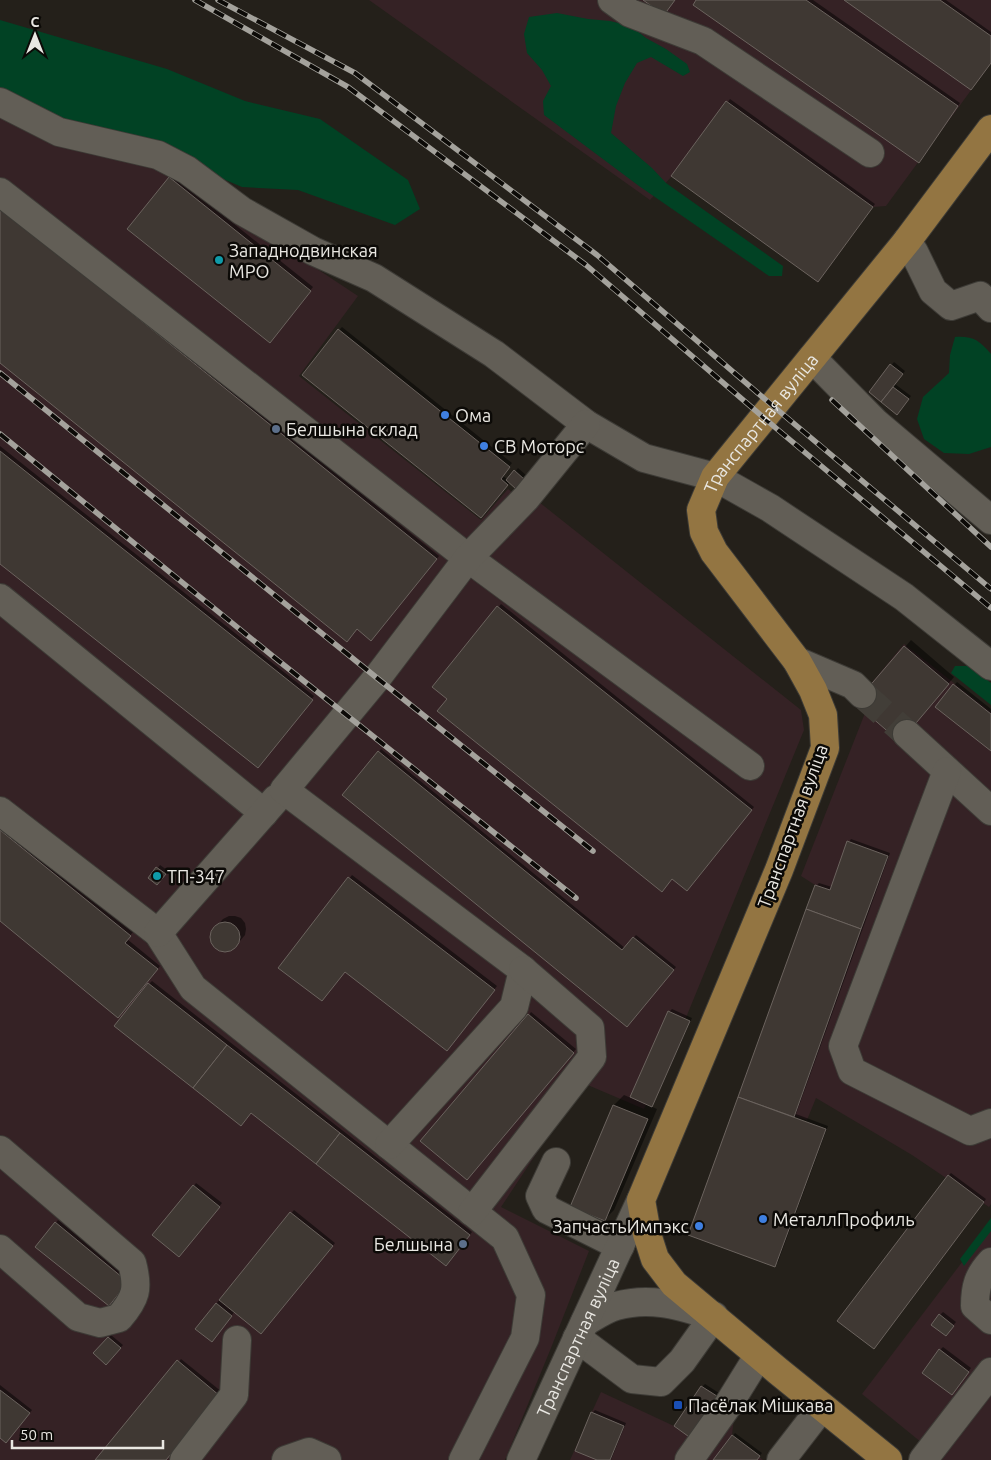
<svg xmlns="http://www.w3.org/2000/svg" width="991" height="1460" viewBox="0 0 991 1460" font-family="Ubuntu,sans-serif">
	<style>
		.industrial { fill: #352225 }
		.green { fill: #014224 }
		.shadow { fill: #0007 }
		.building { fill: #3f3833; stroke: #6b635e }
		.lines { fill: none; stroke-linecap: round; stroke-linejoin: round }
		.minor-tunnel { stroke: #423e38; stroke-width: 28; stroke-dasharray: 28 14; stroke-linecap: butt }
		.minor-casing { stroke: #3d3b36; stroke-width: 30 }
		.major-casing { stroke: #3d3b36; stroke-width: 30 }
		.minor { stroke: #625e56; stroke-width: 28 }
		.major { stroke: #937542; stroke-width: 28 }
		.rail-casing { stroke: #a4a29c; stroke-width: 5.5 }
		.rail { stroke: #0c0a07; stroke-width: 4; stroke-dasharray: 11; stroke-linecap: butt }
		.culture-dot { fill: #0f9aa8; stroke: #0c0a07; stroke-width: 2 }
		.shop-dot { fill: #3f7fe0; stroke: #0c0a07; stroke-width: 2 }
		.service-dot { fill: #5c6f8a; stroke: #0c0a07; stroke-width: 2 }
		.transit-dot { fill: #1a4fb4; stroke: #0c0a07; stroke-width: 2 }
		.labels { text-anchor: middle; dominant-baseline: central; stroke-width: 5; stroke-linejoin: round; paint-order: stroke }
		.poi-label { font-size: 18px; fill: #e9e7e2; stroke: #0c0a07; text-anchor: start }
		.street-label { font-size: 18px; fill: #e9e7e2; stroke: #0c0a07 }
	</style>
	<rect width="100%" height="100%" fill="#24201a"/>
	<g class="industrial">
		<polygon points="369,0 991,0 991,63 886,206 873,207 818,282 672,176 650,200"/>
		<polygon points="0,108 163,167 358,296 299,376 481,520 508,489 532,508 539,502 801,710 804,730 685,1020 644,1109 583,1083 501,1207 589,1251 551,1348 505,1460 0,1460"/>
		<polygon points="904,644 991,712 991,1204 989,1207 912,1155 816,1098 807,1120 738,1097 815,885 801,876 865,713 855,703"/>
		<polygon points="991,1224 991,1460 943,1460 862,1394"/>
		<polygon points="701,1386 735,1409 732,1435 763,1460 570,1460 601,1392 674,1426"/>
	</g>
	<g class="green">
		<polygon points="557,13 588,19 610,21 631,26 646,38 666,49 687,64 690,72 683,76 651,57 637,63 625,83 616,106 611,133 652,168 666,183 783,266 782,276 769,276 639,186 544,115 543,101 551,86 542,70 527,53 524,34 529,17"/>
		<polygon points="0,20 167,69 245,101 320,119 408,180 420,209 395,225 298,190 242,187 190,165 63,119 0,88"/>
		<path d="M955,337c18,-1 24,3 36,17v93l-22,7 -25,-1 -20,-14 -7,-20 6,-22 26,-24 1,-18z"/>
		<polygon points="955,666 970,666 991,683 991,705 951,673"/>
		<polygon points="991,1218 991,1231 964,1266 960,1259"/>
	</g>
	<g class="shadow">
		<polygon points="698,0 813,0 960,103 921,158"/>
		<polygon points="846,0 946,0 991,32 991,62"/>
		<polygon points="730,99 875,204 818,281 673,175"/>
		<polygon points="173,175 313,287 272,338 170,178"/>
		<polygon points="0,203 439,556 374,636 0,361"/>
		<polygon points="342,327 512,463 502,475 508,480 518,468 527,476 516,487 510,482 484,514 339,330"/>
		<polygon points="894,362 905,371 895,384 911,396 897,413 870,392"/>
		<polygon points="0,446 314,696 261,764 0,562"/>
		<polygon points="501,604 754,807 690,886 434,687"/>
		<polygon points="911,640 954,677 906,734 905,647"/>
		<polygon points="957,682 991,709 991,749 937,706"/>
		<polygon points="381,749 625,948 636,935 676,967 630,1022 379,752"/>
		<polygon points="0,825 133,932 127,939 160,966 121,1014 0,919"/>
		<polygon points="851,839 890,853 796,1114 828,1126 778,1262 775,1265 690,1234 816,886 819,883 832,887 849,842"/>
		<polygon points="160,865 167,870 160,880 150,878"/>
		<polygon points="352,875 497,986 450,1046 345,971 280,967"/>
		<polygon points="229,916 235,916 241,918 245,923 246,929 245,935 235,947 229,950 223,950 217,948 213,943 211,938 212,931 223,919"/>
		<polygon points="152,981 472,1232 449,1262 149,984"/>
		<polygon points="672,1009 692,1018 654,1102 650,1106 657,1109 614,1210 604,1220 572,1206 614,1105 624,1095 631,1098 669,1012"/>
		<polygon points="531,1012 576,1049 469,1175 529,1015"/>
		<polygon points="951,1173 986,1199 877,1344 949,1175"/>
		<polygon points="196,1183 222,1203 182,1252 194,1186"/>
		<polygon points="294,1210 335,1243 264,1329 235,1311 214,1338 216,1304"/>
		<polygon points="58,1220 130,1278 109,1304 56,1223"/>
		<polygon points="943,1312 956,1322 948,1332 940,1315"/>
		<polygon points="111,1335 123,1345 106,1363 95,1353"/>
		<polygon points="943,1347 971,1368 954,1391 940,1350"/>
		<polygon points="181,1359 222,1392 165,1460 97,1460"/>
		<polygon points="705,1384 722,1395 675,1426 702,1387"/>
		<polygon points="0,1385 32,1410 9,1439 0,1437"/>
		<polygon points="595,1410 626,1423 611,1460 600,1460 592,1413"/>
		<polygon points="735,1433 762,1453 756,1460 714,1460"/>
	</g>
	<g class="building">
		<polygon points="643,0 675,0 664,15"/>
		<polygon points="696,0 806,0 958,106 919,163 693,5"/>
		<polygon points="844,0 940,0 991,36 991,63 971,90"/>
		<polygon points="726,101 873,207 818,282 671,176"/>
		<polygon points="169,177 311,291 270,343 127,229"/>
		<polygon points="0,207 437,559 371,641 357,629 347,642 0,363"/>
		<polygon points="338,329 510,467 501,479 508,485 481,518 302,375"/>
		<polygon points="890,364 903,374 881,402 869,392"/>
		<polygon points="893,387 909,399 897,415 881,402"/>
		<polygon points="0,451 313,700 258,768 0,564"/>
		<polygon points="514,470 525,480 516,489 506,480"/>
		<polygon points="497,606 752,810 687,891 672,879 662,892 437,711 447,699 432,687"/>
		<polygon points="904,646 949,684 900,742 855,703"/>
		<polygon points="953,684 991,714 991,751 935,707"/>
		<polygon points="378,751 622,950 633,937 674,970 627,1027 342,795"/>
		<polygon points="0,830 131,936 125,943 158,969 118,1018 0,921"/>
		<polygon points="847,841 888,856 861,929 806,909 815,885 830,890"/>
		<polygon points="156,867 166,874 157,885 148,878"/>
		<polygon points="348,877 495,990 447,1051 345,972 322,1001 278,968"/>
		<polygon points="806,909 861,929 794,1117 738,1097"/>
		<circle cx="225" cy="937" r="15"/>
		<polygon points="148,983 227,1045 193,1088 114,1026"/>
		<polygon points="668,1011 690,1021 652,1107 630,1097"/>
		<polygon points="528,1014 574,1053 467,1180 420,1141"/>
		<polygon points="227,1045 340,1133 316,1164 251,1113 241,1126 193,1088"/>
		<polygon points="738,1097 826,1129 775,1267 688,1235"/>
		<polygon points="613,1105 648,1119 605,1221 570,1207"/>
		<polygon points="340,1133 470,1235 446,1266 316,1164"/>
		<polygon points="948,1175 984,1202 874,1349 837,1321"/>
		<polygon points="193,1185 220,1207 179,1257 152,1235"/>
		<polygon points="290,1212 333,1246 261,1334 219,1300"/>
		<polygon points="55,1222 128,1282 109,1306 35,1247"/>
		<polygon points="216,1303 232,1316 212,1342 195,1329"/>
		<polygon points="939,1314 954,1326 946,1336 931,1325"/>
		<polygon points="108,1337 121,1348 106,1365 93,1353"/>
		<polygon points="939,1349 969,1372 952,1395 922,1373"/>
		<polygon points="177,1360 220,1396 166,1460 95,1460"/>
		<polygon points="701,1386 720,1398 692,1439 674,1426"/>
		<polygon points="0,1390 30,1413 6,1443 0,1438"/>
		<polygon points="591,1412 624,1426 610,1460 597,1460 575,1451"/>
		<polygon points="732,1435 760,1456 757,1460 713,1460"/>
	</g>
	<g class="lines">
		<polyline class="minor-tunnel" points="862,694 907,734"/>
		<g class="minor-casing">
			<g id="minor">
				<polyline points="612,0 630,13 703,41 870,153"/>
				<polyline points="0,102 59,132 158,155 187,170 242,211 313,251 374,278 494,354 586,424 644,458 715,477 770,508 904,597 991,666"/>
				<polyline points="0,192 468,558 750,766"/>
				<polyline points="907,241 914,252 933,291 951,306 980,296 991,308"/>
				<polyline points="812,358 876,423 991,520"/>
				<polyline points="0,598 264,813"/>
				<polyline points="797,661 853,685 862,694"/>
				<polyline points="907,734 991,811"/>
				<polyline points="947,771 843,1046 852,1071 970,1131 991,1123"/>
				<polyline points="0,811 158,933 193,988 505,1238 531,1295 525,1338 463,1460"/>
				<polyline points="158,933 276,799"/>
				<polyline points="389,1145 514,1007 523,970 284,790 377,678 468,558 526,498 586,424"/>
				<path d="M0,1150l132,113c7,26 4,35 -13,55l-19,5 -22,-6 -78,-68"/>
				<polyline points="556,1162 540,1196 546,1209 620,1246"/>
				<polyline points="472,1212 592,1057 590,1028 523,970"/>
				<path d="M991,1262c-13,14 -16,25 -16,44l16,14"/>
				<path d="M577,1338l55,41 29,3 21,-21 32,-45c-34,-10 -63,-20 -98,-10 -11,3 -22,11 -31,16"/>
				<polyline points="184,1460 234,1395 237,1340"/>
				<polyline points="286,1460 309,1452 327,1460"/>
				<path id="s1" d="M521,1460l120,-260"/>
				<polyline points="689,1460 728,1405 759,1355"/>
				<polyline points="781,1460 822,1407"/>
				<polyline points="923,1460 991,1372"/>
			</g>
		</g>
		<g class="major-casing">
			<g id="major">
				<path id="s2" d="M888,1460l-110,-89 -104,-87 -19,-25 -8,-25 -6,-34 138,-330 46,-122 -2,-33 -10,-25 -16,-29 -83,-109 -10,-20 -3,-22 14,-33 192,-236 84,-112"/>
			</g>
		</g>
		<use href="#minor" class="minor"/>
		<use href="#major" class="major"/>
		<g class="rail-casing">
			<g id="rail">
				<polyline points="195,0 348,87 586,265 777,429 991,608"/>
				<polyline points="218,0 355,73 597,255 773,406 991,589"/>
				<polyline points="0,373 377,678 593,851"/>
				<polyline points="832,400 991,547"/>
				<polyline points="0,434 275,658 576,898"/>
			</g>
		</g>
		<use href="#rail" class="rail"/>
	</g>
	<g class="culture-dot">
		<circle cx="219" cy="260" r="5"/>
		<circle cx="157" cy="876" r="5"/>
	</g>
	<g class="shop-dot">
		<circle cx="445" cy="415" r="5"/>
		<circle cx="484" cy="446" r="5"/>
		<circle cx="763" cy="1219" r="5"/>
		<circle cx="699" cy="1226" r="5"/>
	</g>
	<g class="service-dot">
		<circle cx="276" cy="429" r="5"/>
		<circle cx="463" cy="1244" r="5"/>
	</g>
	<rect class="transit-dot" x="673" y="1400" width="10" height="10" rx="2.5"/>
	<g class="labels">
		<g class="poi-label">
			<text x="229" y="250">Западнодвинская<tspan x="229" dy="21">МРО</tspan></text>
			<text x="455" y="415">Ома</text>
			<text x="286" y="429">Белшына склад</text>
			<text x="494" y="446">СВ Моторс</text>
			<text x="167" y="876">ТП-347</text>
			<text x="773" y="1219">МеталлПрофиль</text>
			<text x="689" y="1226" text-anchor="end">ЗапчастьИмпэкс</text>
			<text x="453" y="1244" text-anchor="end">Белшына</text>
			<text x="688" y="1405">Пасёлак Мішкава</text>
		</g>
		<g class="street-label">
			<text stroke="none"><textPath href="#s2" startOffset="1238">Транспартная вуліца</textPath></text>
			<text transform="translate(792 826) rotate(-70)">Транспартная вуліца</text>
			<text stroke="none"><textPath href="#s1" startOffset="135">Транспартная вуліца</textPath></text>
		</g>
	</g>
	<g transform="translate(35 35)" stroke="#0c0a07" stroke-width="4" paint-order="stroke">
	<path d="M0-4L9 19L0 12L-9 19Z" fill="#e9e7e2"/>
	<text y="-8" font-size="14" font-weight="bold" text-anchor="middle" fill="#e9e7e2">С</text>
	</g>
	<path d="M12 1440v8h151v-8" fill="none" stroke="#e9e7e2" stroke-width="2.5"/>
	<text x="20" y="1440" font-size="15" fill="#e9e7e2" stroke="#0c0a07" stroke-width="4" paint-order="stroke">50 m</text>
</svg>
